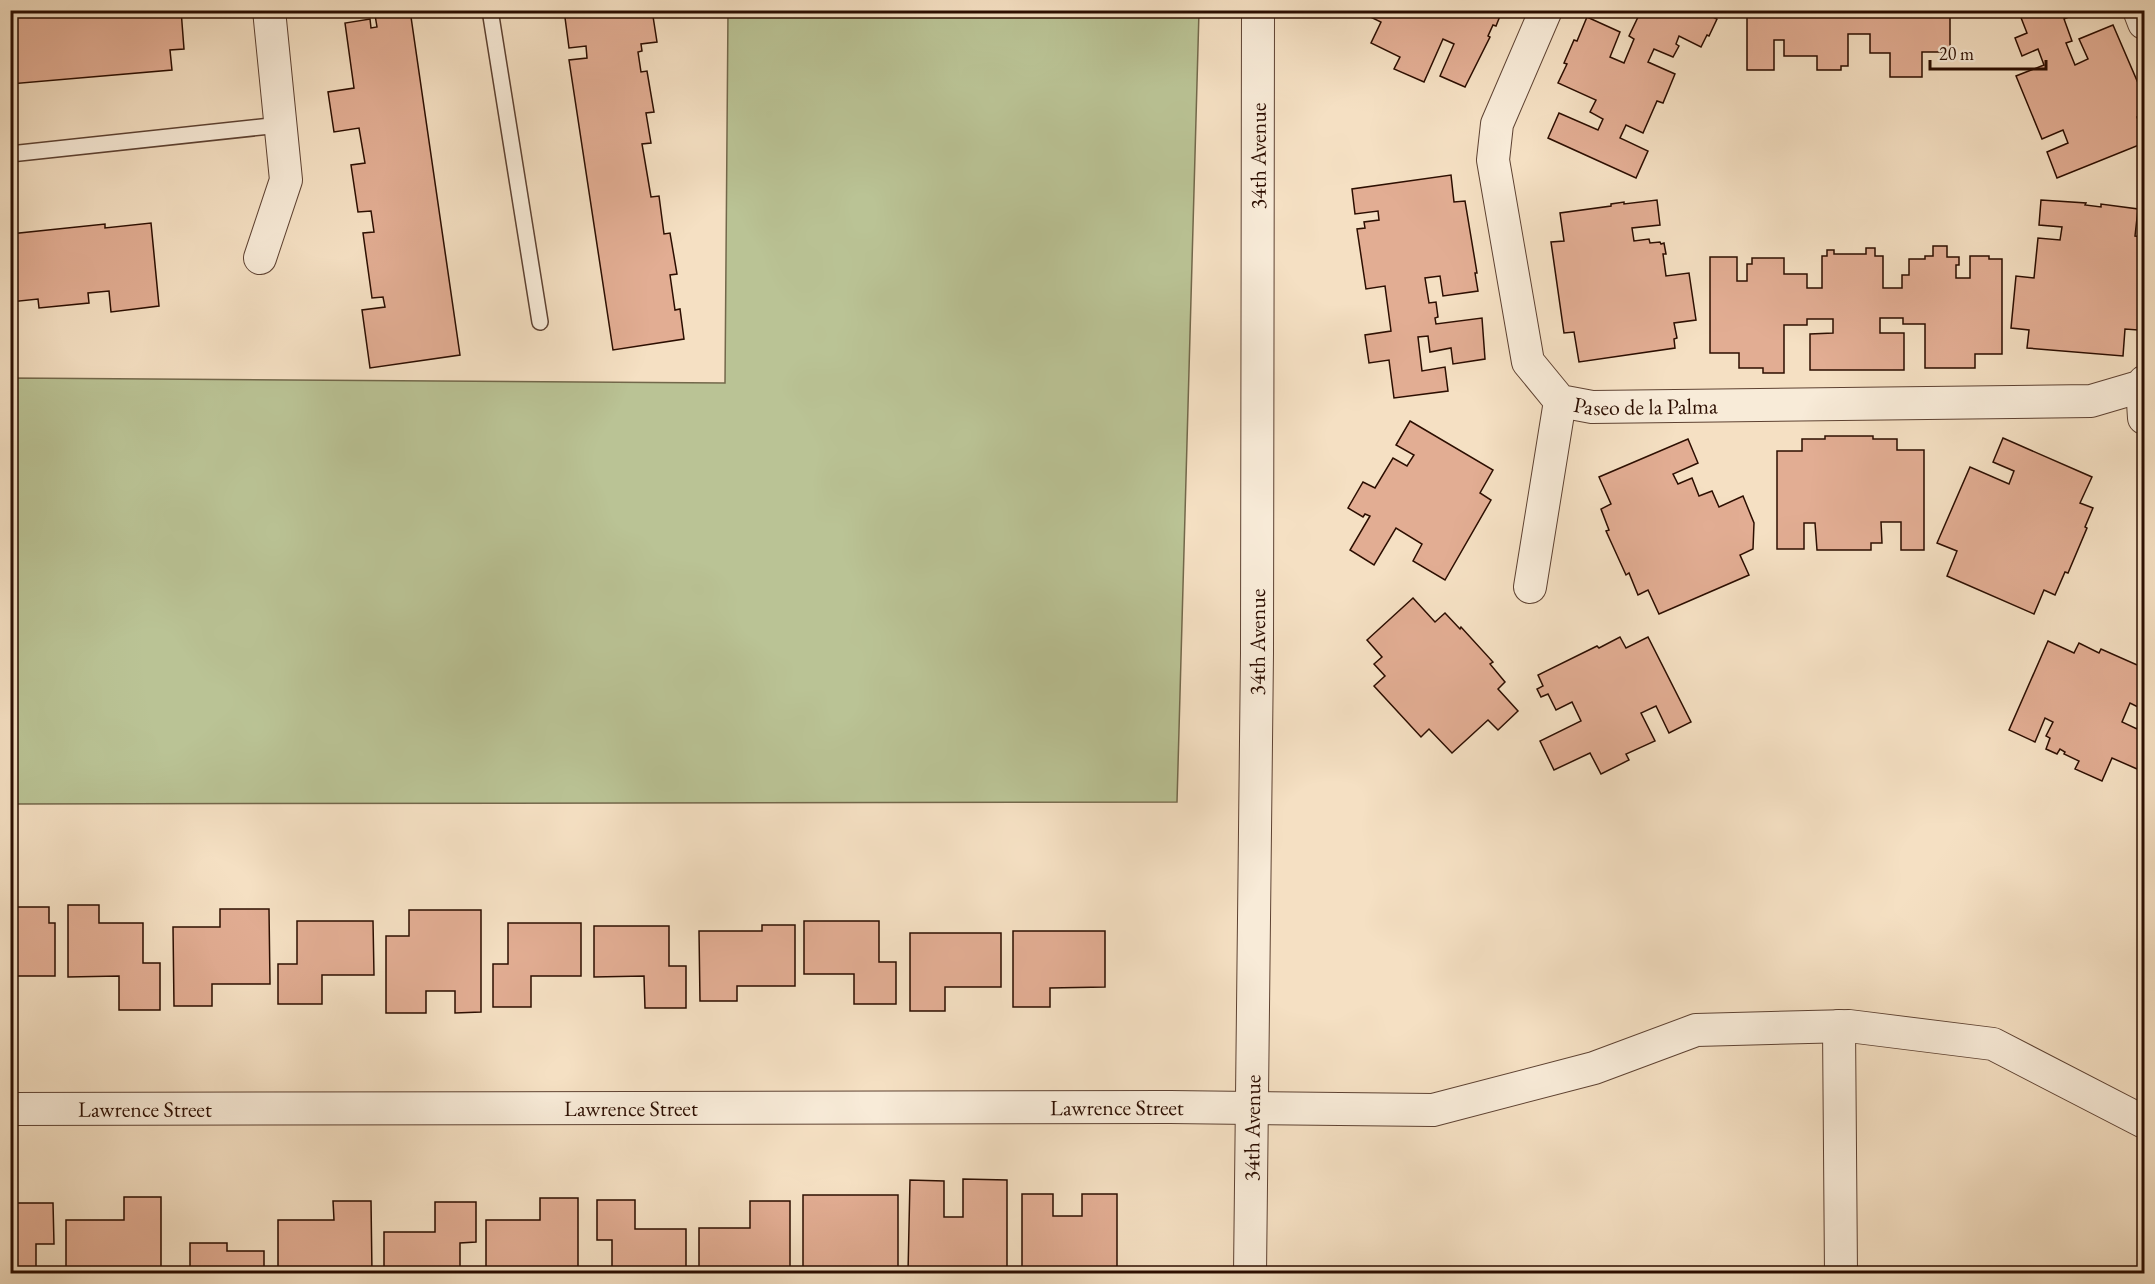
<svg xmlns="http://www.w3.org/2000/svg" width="2155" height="1284" viewBox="0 0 2155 1284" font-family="'EB Garamond',serif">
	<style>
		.green { fill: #bac395; stroke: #73684b; stroke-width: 1.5 }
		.building { fill: #e2ad93; stroke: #2c0e01; stroke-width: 1.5 }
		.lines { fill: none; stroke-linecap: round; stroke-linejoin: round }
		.lane-casing { stroke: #5e4232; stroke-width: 18 }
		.street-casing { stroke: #5e4232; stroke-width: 34 }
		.lane { stroke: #f8ebd8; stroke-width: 15 }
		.street { stroke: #f8ebd8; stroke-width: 32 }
		.labels { text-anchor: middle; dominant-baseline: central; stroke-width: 4.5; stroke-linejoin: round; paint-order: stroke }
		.street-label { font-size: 22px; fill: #2c0e01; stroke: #f8ebd8 }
	</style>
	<rect width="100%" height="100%" fill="#f5e0c3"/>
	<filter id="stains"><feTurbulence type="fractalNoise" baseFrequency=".00333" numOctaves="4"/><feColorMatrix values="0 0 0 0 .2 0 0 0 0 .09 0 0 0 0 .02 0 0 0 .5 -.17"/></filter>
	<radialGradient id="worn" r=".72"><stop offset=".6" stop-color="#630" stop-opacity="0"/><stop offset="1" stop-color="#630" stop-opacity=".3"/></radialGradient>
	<polygon class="green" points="728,11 1199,11 1177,802 11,804 11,378 725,383"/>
	<g class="building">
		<polygon points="10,10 181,10 184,49 170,50 172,70 10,84"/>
		<polygon points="410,10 460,355 370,368 362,310 385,307 383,297 372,298 363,233 374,232 371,211 358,212 351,165 365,163 359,128 334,132 328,92 354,88 345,23 370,19 371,28 377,27 375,15"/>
		<polygon points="564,10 652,10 657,42 641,44 642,51 638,52 641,72 647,71 654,112 646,113 651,143 642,144 651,197 659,196 664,234 670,233 677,274 670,275 675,310 680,309 684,339 613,350 569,60 587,58 586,46 569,48"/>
		<polygon points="1356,10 1501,10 1502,11 1496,26 1493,25 1488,36 1490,37 1465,87 1440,76 1454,44 1443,39 1424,82 1394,69 1400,57 1371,43 1381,22"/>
		<polygon points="1624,10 1699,10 1717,19 1709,36 1707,35 1701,47 1679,36 1676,44 1679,46 1673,57 1654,49 1648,62 1675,74 1663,103 1657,101 1643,133 1626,125 1620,138 1648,151 1636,178 1548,138 1559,113 1598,130 1603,119 1590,112 1596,100 1558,83 1567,64 1564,63 1574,40 1577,41 1587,17 1620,32 1610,57 1624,63 1634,39 1629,36 1638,17"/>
		<polygon points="1747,10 1917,10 1917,17 1950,17 1950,52 1922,52 1922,77 1890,77 1890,53 1870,53 1870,34 1848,34 1848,66 1841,66 1841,70 1817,70 1817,56 1784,56 1784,40 1774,40 1774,70 1747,70"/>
		<polygon points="2018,10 2084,10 2064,19 2072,41 2066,43 2075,65 2088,59 2079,39 2113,25 2141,90 2139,91 2144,105 2144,115 2137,117 2144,137 2144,143 2057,178 2047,152 2068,143 2063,130 2042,139 2016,76 2044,65 2038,49 2022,56 2015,38 2027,33"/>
		<polygon points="1451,175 1454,202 1465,201 1477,273 1475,273 1478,291 1443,296 1440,276 1425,278 1429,303 1436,302 1438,317 1435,318 1436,324 1482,318 1485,359 1453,364 1451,348 1430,352 1428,336 1418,337 1422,371 1445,367 1448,391 1394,398 1389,360 1369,363 1365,335 1391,331 1385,286 1366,289 1357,229 1365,228 1364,222 1379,220 1378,211 1355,214 1352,189"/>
		<polygon points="1657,200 1660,225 1632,228 1634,241 1649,239 1650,243 1660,242 1661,244 1664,243 1666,254 1663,254 1666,276 1689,273 1696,320 1674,323 1677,338 1674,339 1675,348 1579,362 1574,332 1564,333 1551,242 1564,241 1560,213 1611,206 1611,204 1624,202 1624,204"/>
		<polygon points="2041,200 2086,203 2085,205 2101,207 2101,204 2138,209 2135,236 2144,237 2143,308 2139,307 2138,330 2125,329 2123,356 2027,348 2029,330 2011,328 2016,276 2034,278 2038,238 2060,240 2062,227 2039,225"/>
		<polygon points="151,223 159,306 111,312 109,291 88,293 89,303 39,308 38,299 10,302 10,234 105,224 105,228"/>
		<polygon points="1933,246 1947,246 1947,257 1959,257 1959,265 1956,265 1956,278 1970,278 1970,256 1989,256 1989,259 2002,259 2002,354 1975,354 1975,368 1925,368 1925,324 1903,324 1903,318 1880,318 1880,333 1904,333 1904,370 1810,370 1810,334 1833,333 1833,319 1807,319 1807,325 1784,325 1784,373 1763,373 1763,368 1739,368 1739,353 1710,353 1710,257 1737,257 1737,281 1747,281 1747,264 1752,264 1752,258 1784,258 1784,274 1807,274 1807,288 1822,288 1822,256 1827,256 1827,250 1834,250 1834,254 1866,254 1866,248 1875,248 1875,256 1883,256 1883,288 1902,288 1902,275 1909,275 1909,259 1925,259 1925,256 1933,256"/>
		<polygon points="1410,421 1493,470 1480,493 1491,500 1445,580 1413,561 1422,544 1396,528 1374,565 1350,550 1370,516 1365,514 1363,517 1348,508 1363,482 1375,488 1393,458 1407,466 1414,455 1396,445"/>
		<polygon points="1825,436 1873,436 1873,439 1897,439 1897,450 1924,450 1924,550 1901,550 1901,522 1881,522 1882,543 1871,543 1871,550 1817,550 1815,523 1804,523 1804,549 1777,549 1777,451 1802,451 1802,439 1825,439"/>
		<polygon points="2003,438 2092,477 2080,503 2093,508 2085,527 2087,528 2068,573 2065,572 2055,595 2044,590 2034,614 1947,576 1957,551 1937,543 1970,467 2009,484 2014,471 1993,462"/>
		<polygon points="1688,439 1698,463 1673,474 1678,484 1692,478 1699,496 1712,491 1719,507 1743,496 1754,523 1753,549 1740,555 1749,575 1659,614 1648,590 1638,595 1629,573 1626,575 1606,531 1609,530 1601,509 1611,504 1599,477"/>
		<polygon points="1413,598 1435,622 1445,613 1460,629 1461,627 1493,662 1490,664 1505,682 1498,689 1518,711 1498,730 1488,720 1452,753 1429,729 1421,737 1374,686 1385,676 1374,664 1382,657 1367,640"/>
		<polygon points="1620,637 1626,648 1648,637 1691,722 1669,733 1656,706 1641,713 1655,741 1626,754 1629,760 1601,774 1590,753 1554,770 1540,741 1581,721 1572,702 1556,710 1548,694 1541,697 1537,689 1543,686 1538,675 1597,646 1599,648"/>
		<polygon points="2048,641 2074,653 2079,643 2099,653 2101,649 2144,668 2144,710 2130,703 2122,722 2137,729 2141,719 2144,720 2144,772 2112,758 2102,781 2075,769 2079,761 2064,754 2065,752 2060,749 2057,754 2046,749 2050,738 2046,736 2053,722 2045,718 2035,742 2009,730"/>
		<polygon points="68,905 99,905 99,923 143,923 143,963 160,963 160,1010 119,1010 119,976 68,977"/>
		<polygon points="10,907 49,907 49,923 55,923 55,976 10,976"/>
		<polygon points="220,909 269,909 270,984 212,984 212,1006 174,1006 173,927 220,927"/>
		<polygon points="409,910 481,910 481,1012 455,1013 455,991 426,991 426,1013 386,1013 386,936 409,936"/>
		<polygon points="297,921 373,921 374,975 322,975 322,1004 278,1004 278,964 297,964"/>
		<polygon points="804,921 879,921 879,962 896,962 896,1004 854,1004 854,974 804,974"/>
		<polygon points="508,923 581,923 581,976 531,976 531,1007 493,1007 493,964 508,964"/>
		<polygon points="762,925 795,925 795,986 737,986 737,1001 700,1001 699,931 762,931"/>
		<polygon points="594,926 669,926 669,966 686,966 686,1008 645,1008 644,976 594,977"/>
		<polygon points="1013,931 1105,931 1105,987 1050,988 1050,1007 1013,1007"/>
		<polygon points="910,933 1001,933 1001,987 945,987 945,1011 910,1011"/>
		<polygon points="963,1179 1007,1180 1007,1274 908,1273 910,1180 944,1181 944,1217 963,1217"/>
		<polygon points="1022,1194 1053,1194 1053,1216 1082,1216 1082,1194 1117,1194 1117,1271 1022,1274"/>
		<rect x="803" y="1195" width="95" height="79"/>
		<polygon points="124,1197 161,1197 161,1274 66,1274 66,1220 124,1220"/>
		<polygon points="540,1198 578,1198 578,1274 486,1274 486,1220 540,1220"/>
		<polygon points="597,1200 635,1200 635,1229 686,1229 686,1274 612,1274 612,1240 597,1240"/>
		<polygon points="333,1201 371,1201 372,1273 278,1274 278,1220 334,1220"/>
		<polygon points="750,1201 790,1201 790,1274 699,1274 699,1228 750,1228"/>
		<polygon points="435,1202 476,1202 476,1242 460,1243 460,1274 384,1274 384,1232 435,1232"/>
		<polygon points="13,1203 53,1203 54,1244 36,1244 36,1274 10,1274 10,1233 13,1233"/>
		<polygon points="190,1243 227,1243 227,1251 264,1251 264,1274 190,1274"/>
	</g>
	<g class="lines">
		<g class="lane-casing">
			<g id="lane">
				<polyline points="490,10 540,322"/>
				<polyline points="10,154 280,125"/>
			</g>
		</g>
		<g class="street-casing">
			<g id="street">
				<path id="s1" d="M1546,10l-49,114 -4,36 35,202 32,39 32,6 499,-6 51,-15 2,-4"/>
				<polyline points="2139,10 2144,23"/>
				<polyline points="260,258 286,180 269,10"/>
				<polyline points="2142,386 2144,418"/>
				<polyline points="1530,587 1560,401"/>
				<polyline points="1839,1026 1841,1274"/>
				<path id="s2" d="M10,1109l1160,-2 263,3 161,-42 102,-38 153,-4 144,18 151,78"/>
				<path id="s3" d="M1250,1274l7,-621 1,-643"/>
			</g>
		</g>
		<use href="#lane" class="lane"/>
		<use href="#street" class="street"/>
	</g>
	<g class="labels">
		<g class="street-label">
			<text stroke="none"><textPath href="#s3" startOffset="1118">34th Avenue</textPath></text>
			<text stroke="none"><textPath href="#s1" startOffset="502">Paseo de la Palma</textPath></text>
			<text stroke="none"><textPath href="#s3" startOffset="632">34th Avenue</textPath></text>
			<text stroke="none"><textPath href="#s2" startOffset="621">Lawrence Street</textPath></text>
			<text stroke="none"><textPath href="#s2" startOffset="1107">Lawrence Street</textPath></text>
			<text stroke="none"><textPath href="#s2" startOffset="135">Lawrence Street</textPath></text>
			<text stroke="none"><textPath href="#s3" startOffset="146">34th Avenue</textPath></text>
		</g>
	</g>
	<rect width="2155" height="1284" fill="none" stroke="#f5e0c3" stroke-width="36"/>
	<rect x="12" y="12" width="2131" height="1260" fill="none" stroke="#2c0e01" stroke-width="3"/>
	<rect x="18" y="18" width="2119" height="1248" fill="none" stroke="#2c0e01" stroke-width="1.5"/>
	<path d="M1930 60v9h116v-9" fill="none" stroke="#2c0e01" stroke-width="3"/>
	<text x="1939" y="60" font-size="18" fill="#2c0e01" stroke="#f8ebd8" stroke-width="4.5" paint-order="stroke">20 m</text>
	<rect width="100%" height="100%" filter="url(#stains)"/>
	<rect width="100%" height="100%" fill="url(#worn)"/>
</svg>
